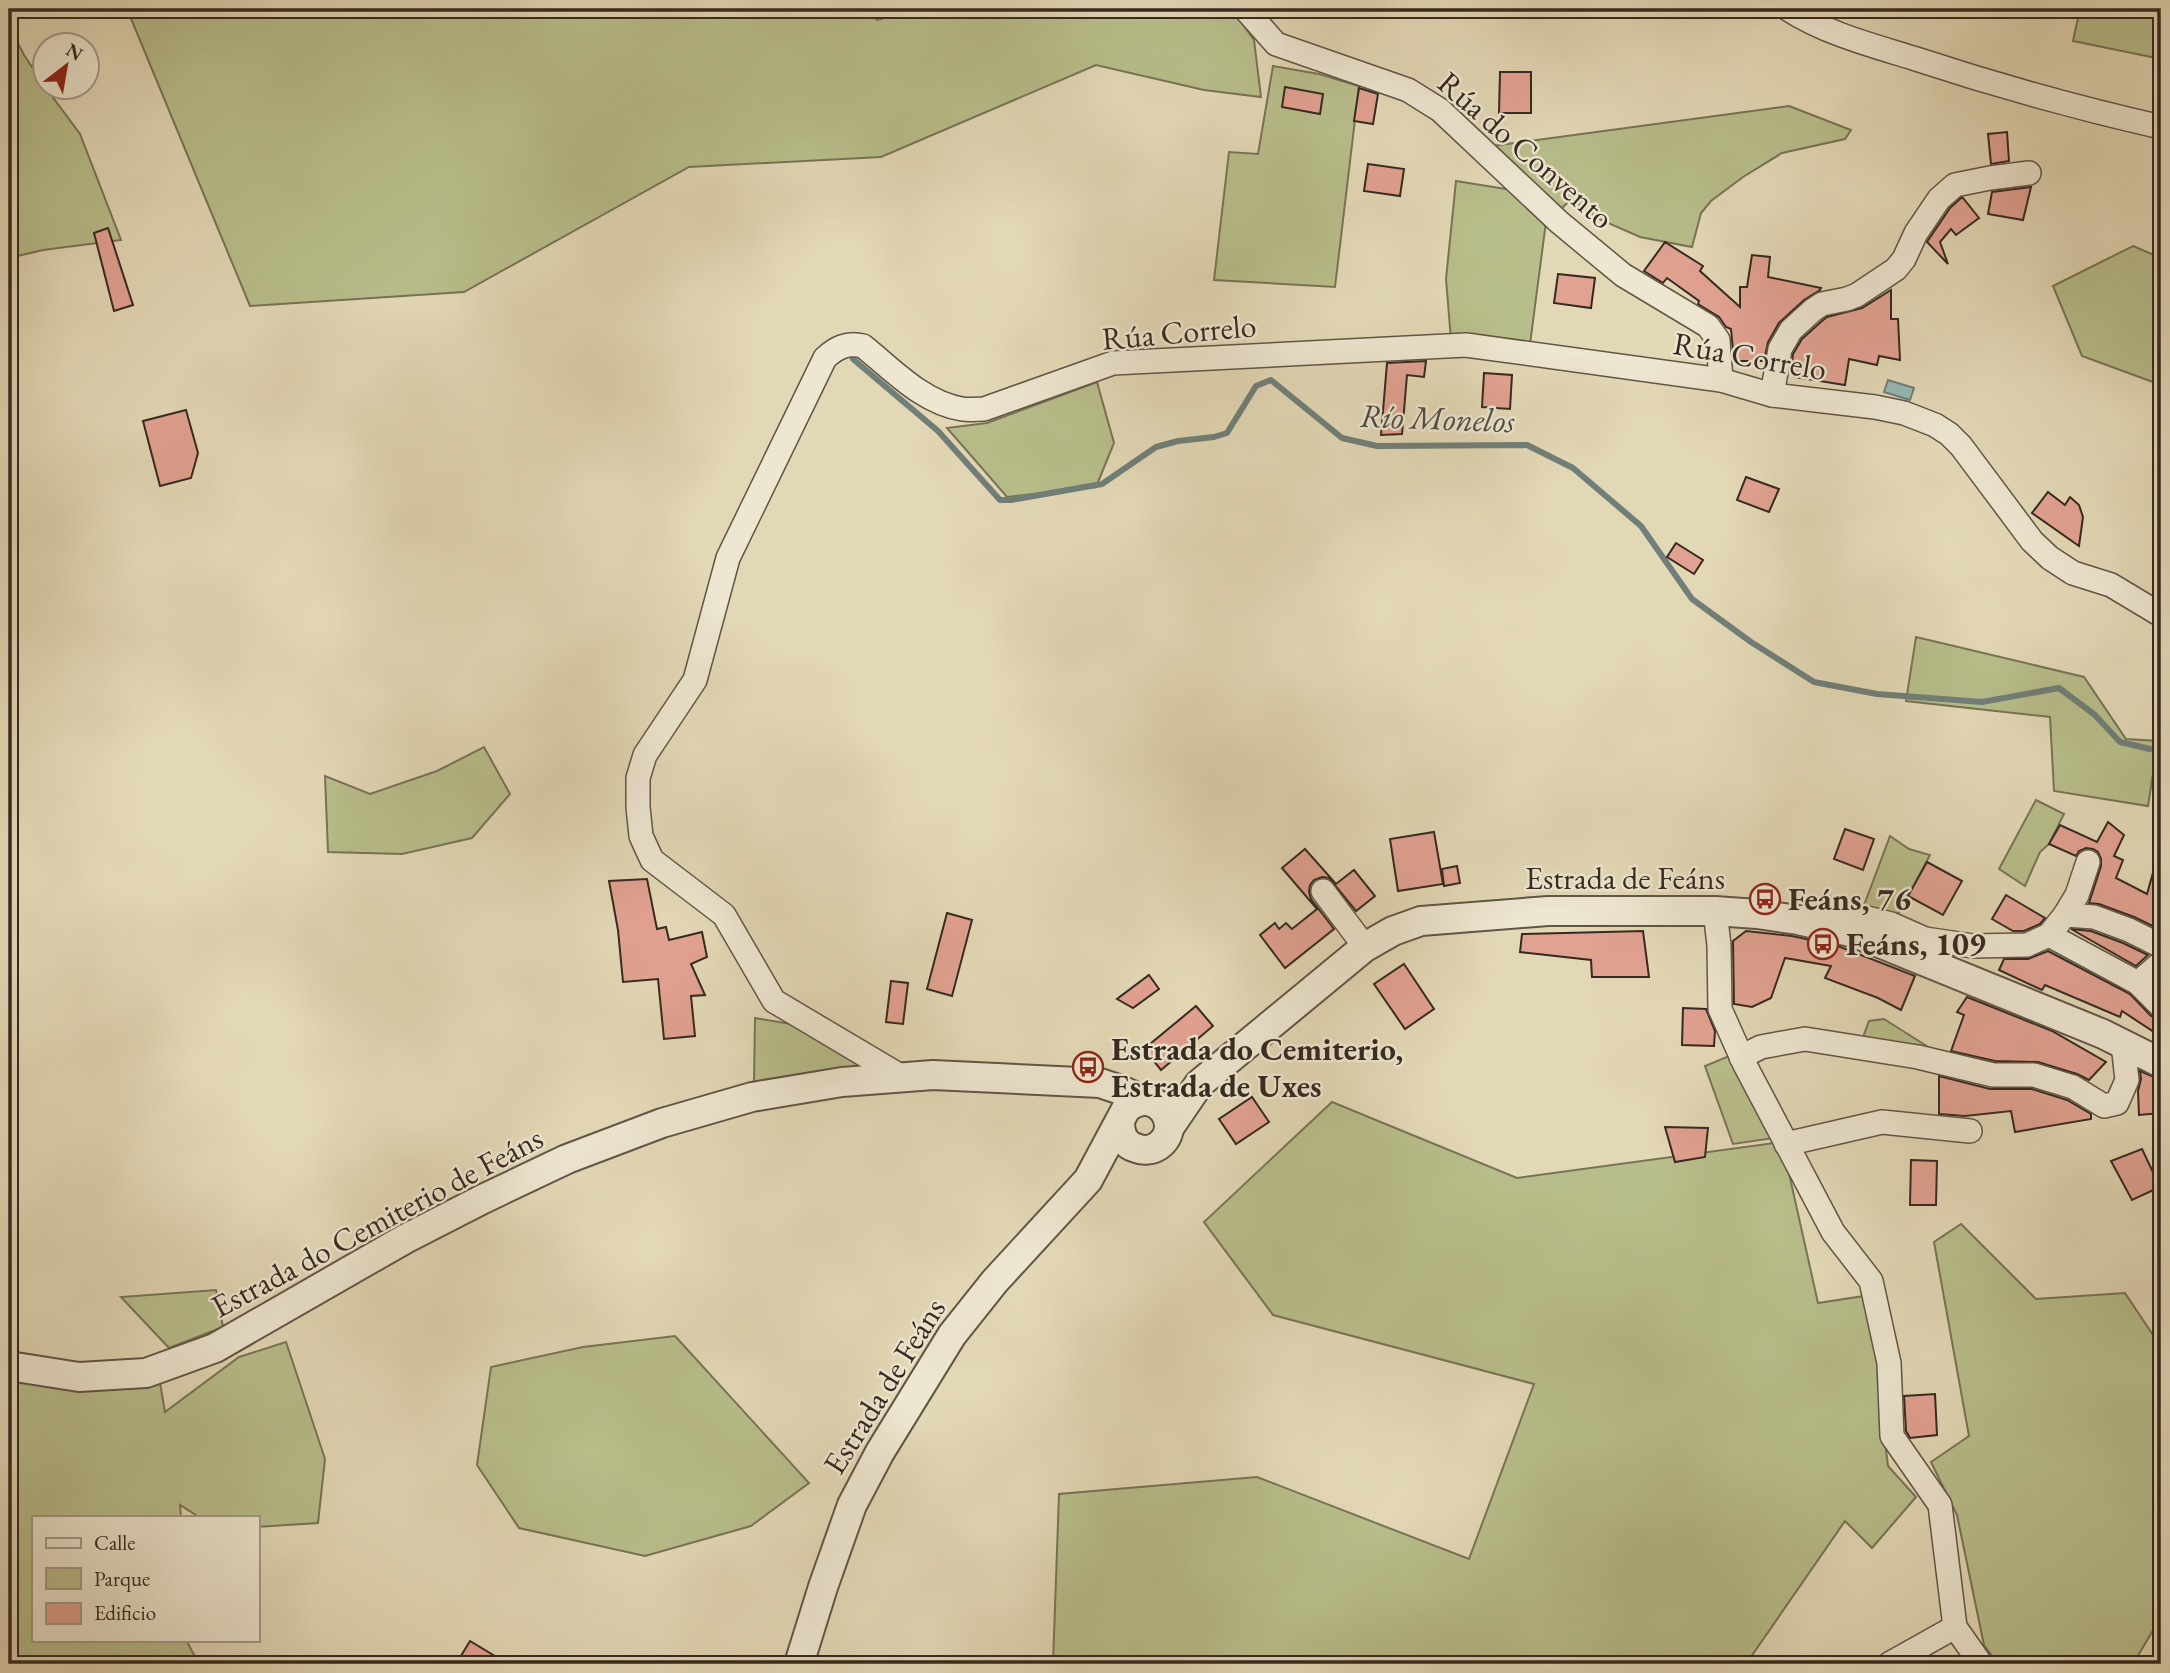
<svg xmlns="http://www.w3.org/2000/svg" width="2170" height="1673" viewBox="0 0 2170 1673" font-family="'EB Garamond',serif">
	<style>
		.green { fill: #b8be8b; stroke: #777456; stroke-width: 2 }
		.water { fill: #96b9b4; stroke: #707f79; stroke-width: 2 }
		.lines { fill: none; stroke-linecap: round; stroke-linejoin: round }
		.stream { stroke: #707f79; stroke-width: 6 }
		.building { fill: #e2a292; stroke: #362921; stroke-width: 2 }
		.minor-casing { stroke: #615546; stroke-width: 26 }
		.tertiary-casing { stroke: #615546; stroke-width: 32 }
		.minor { stroke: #ede6d0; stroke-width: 23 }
		.tertiary { stroke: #ede6d0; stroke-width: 28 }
		.labels { text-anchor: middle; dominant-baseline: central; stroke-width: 5; stroke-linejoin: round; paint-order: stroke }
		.street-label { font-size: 32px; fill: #362921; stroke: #ede6d0 }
		.poi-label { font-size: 32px; font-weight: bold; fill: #362921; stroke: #ede6d0; text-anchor: start }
		.water-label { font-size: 33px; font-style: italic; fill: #4e4d46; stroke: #ede6d0 }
	</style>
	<rect width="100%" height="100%" fill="#e3d8b6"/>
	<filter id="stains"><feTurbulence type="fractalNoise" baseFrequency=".00286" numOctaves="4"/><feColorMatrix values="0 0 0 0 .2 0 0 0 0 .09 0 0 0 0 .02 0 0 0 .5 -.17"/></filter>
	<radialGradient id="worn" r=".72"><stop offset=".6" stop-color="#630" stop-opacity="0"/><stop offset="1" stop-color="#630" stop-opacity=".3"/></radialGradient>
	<g class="green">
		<polygon points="127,9 864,9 877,20 918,9 1232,9 1254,40 1261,97 1204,90 1096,65 881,157 689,167 464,292 250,306"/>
		<polygon points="2080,9 2161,9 2161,59 2073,41"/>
		<polygon points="9,26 24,55 46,88 80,134 121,240 43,250 9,258"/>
		<polygon points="1273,66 1319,74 1359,86 1335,287 1214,280 1229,152 1258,154"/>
		<polygon points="1789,106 1851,130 1845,139 1782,153 1743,177 1711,201 1701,213 1692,247 1640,237 1599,219 1571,199 1561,209 1492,146"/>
		<polygon points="1456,181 1512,190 1546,222 1530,344 1451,340 1446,279"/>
		<polygon points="2133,246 2161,258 2161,385 2082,356 2053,286"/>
		<polygon points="1097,382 1114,443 1096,487 1007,497 947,428 987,423"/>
		<polygon points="1916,637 2084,677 2126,739 2158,741 2148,806 2054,791 2050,717 1906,701"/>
		<polygon points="484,747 510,794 472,838 402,854 328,852 325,776 370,794 437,771"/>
		<polygon points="2036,800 2064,814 2049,844 2040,852 2025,886 1999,869"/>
		<polygon points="1890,836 1909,849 1930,855 1896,918 1863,908"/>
		<polygon points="755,1018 797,1025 865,1065 754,1083"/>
		<polygon points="1884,1019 1933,1050 1861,1043 1869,1021"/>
		<polygon points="1734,1054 1774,1138 1733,1144 1705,1066"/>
		<polygon points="1332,1102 1517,1178 1782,1142 1818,1303 1864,1296 1879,1363 1881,1409 1888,1466 1916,1497 1872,1548 1845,1521 1746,1664 1053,1664 1059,1494 1257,1477 1469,1559 1534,1384 1273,1315 1204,1222"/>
		<polygon points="1961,1224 2036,1299 2125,1293 2161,1347 2161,1617 2133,1664 1998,1664 1984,1645 1957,1515 1931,1462 1969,1436 1934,1242"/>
		<polygon points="216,1290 223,1327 169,1348 121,1297"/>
		<polygon points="675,1336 809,1483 751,1526 645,1556 519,1528 477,1465 491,1367 583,1347"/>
		<polygon points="286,1342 325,1459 318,1523 257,1527 257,1517 199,1517 180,1505 181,1517 33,1517 33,1640 186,1640 199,1664 9,1664 9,1351 159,1377 165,1412 239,1357"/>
	</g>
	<polygon class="water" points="1888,380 1914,388 1910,400 1884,392"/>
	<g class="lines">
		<polyline class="stream" points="853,359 938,431 1000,500 1011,500 1102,484 1156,447 1178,441 1214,437 1227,433 1256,386 1271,380 1342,438 1377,446 1527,445 1573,468 1641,526 1692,599 1751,642 1814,682 1877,694 1982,702 2059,688 2095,715 2120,742 2150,749"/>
	</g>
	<g class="building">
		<polygon points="1500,72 1531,72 1531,113 1499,113"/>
		<polygon points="1285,87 1323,94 1320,114 1282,107"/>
		<polygon points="1359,88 1378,94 1373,124 1354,121"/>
		<polygon points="2007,132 2009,161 1991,164 1988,134"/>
		<polygon points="1368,164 1404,169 1400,196 1364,191"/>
		<polygon points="2031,187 2023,220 1988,214 1992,192"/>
		<polygon points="1961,198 1963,198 1979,218 1956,235 1951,229 1940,242 1948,264 1927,242 1950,208"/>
		<polygon points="108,228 133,305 114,311 94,233"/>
		<polygon points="1665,242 1703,266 1700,271 1740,307 1740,287 1747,287 1752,255 1770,257 1768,277 1821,288 1820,290 1804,300 1779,323 1768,342 1764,361 1734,361 1731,329 1726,327 1719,317 1698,304 1699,301 1667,278 1663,283 1644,271"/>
		<polygon points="1558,274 1595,278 1591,308 1554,303"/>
		<polygon points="1891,290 1891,319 1898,319 1900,360 1879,356 1877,365 1849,359 1845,385 1794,377 1792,363 1793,354 1802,339 1822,321 1827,317 1862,308"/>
		<polygon points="1426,361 1424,377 1407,375 1402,434 1381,435 1387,363"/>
		<polygon points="1484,373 1512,375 1510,409 1482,407"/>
		<polygon points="186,410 198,453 191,478 160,486 143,421"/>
		<polygon points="1746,477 1779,489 1769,512 1737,500"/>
		<polygon points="2048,492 2065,505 2070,497 2079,505 2083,517 2079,546 2032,513"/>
		<polygon points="1676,543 1703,560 1694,574 1667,557"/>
		<polygon points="2108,822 2124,835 2114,856 2123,860 2116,878 2147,894 2156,862 2161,863 2161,930 2134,917 2099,904 2089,903 2101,866 2101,859 2098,852 2093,849 2086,848 2079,851 2076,856 2049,844 2060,825 2097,842"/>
		<polygon points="1845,829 1874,839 1863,870 1834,859"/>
		<polygon points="1434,832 1443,884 1398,891 1390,839"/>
		<polygon points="1305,849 1336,884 1354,870 1375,896 1356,911 1329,878 1322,877 1314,880 1310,885 1309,892 1311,899 1334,929 1285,968 1260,935 1275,923 1279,929 1286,923 1292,929 1317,909 1282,868"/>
		<polygon points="1927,862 1962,881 1943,915 1908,896"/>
		<polygon points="1457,866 1460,883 1444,886 1442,869"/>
		<polygon points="647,879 657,929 666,927 669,940 702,932 707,957 691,964 705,995 691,996 695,1036 664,1039 658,979 623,982 618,930 609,881"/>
		<polygon points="2006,895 2028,908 2045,918 2040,924 2024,931 2013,931 1992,919"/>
		<polygon points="947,913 972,920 952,996 927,989"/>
		<polygon points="2071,929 2091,931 2123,943 2148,955 2136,966"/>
		<polygon points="1643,931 1649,977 1592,977 1591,960 1520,952 1522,934"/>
		<polygon points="1746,931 1792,936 1838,946 1915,976 1901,1010 1878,998 1825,978 1831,966 1785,958 1771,998 1752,1007 1734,1004 1733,941"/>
		<polygon points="2048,951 2130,994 2151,1016 2161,1020 2154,1032 2122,1011 2120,1017 2045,985 2042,990 1999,970 2004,959 2028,959"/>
		<polygon points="1404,964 1434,1009 1405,1029 1374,984"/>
		<polygon points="1149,975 1159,989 1133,1008 1117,999"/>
		<polygon points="891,981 908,983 903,1024 886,1022"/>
		<polygon points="1967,997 2052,1031 2106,1062 2089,1080 2077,1074 2038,1062 1995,1061 1951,1051 1964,1015 1957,1012"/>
		<polygon points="1196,1006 1213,1026 1161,1070 1144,1049"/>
		<polygon points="1683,1008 1706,1009 1715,1031 1714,1046 1682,1045"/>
		<polygon points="2140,1071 2161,1080 2161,1113 2139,1115 2138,1091 2141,1079"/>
		<polygon points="1939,1076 1990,1089 2032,1089 2067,1100 2091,1114 2091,1119 2015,1132 2011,1111 1965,1116 1939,1114"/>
		<polygon points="1252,1097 1269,1122 1236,1144 1219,1119"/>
		<polygon points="1665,1127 1708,1128 1705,1157 1675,1162"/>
		<polygon points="2142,1149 2160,1187 2132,1200 2111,1161"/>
		<polygon points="1911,1160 1937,1161 1936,1205 1910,1205"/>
		<polygon points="1935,1394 1937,1435 1910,1438 1906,1431 1904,1396"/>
		<polygon points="470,1641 508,1664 456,1664"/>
	</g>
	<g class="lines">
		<g class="minor-casing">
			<g id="minor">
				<polyline points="1245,9 1276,44 1408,90 1440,110 1559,222 1623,275 1708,326 1718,340 1721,380"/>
				<path d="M1788,9c37,24 83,36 125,49 82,27 164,50 248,69"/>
				<polyline points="1772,395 1780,349 1791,330 1813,310 1822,304 1847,299 1857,295 1896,269 1904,259 1916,233 1939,199 1955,185 1990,178 2029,173"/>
				<polyline points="1323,891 1365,947"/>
				<polyline points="1715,911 1719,945 1720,1009 1745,1065 1833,1232 1871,1281 1889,1363 1892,1436 1940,1505 1955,1627 1981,1664"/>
				<polyline points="2065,915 2094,917 2129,930 2161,946"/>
				<polyline points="1798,920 1827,908 1891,924 1925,939 1973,946 2027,945 2049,935 2065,915 2077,895 2088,862"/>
				<polyline points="2049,935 2138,983 2161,1006"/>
				<polyline points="2138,983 2161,963"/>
				<polyline points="1741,1057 1761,1047 1805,1039 1918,1057 1993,1075 2034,1075 2073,1087 2104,1106 2117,1103 2127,1080 2123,1044"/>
				<path d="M902,1077l-128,-76 -50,-86 -72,-55 -11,-24 -3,-29v-29l7,-23 50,-75 33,-122 97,-200c11,-10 22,-16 38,-12 29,23 60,57 99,63 7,1 15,0 22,0l129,-46 353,-18 255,35 51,15 103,12 29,6 31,12 14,9 12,12 71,95 18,17 23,15 38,12 50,30"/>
				<polyline points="1786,1144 1882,1122 1970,1131"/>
				<polyline points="1889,1664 1955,1627"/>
			</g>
		</g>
		<g class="tertiary-casing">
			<g id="tertiary">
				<polyline points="1169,1128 1199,1084 1365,947 1393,931 1421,921 1548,911 1715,911 1757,914 1798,920 1855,933 2103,1034 2161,1063"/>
				<polyline points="9,1366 79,1377 146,1373 215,1348 405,1239 483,1199 567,1159 662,1123 752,1097 842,1082 933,1075 1100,1083 1121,1090 1143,1100"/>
				<path d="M799,1664l24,-77 29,-82 28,-53 72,-117 43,-54 93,-101 38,-71c29,-26 60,17 32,37 -6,4 -15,5 -22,2 -12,-3 -16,-14 -16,-26"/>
			</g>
		</g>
		<use href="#minor" class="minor"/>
		<use href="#tertiary" class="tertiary"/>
	</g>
	<defs>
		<g id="bus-ring" transform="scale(1.575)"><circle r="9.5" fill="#ede6d0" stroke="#8f2418" stroke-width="1.5"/><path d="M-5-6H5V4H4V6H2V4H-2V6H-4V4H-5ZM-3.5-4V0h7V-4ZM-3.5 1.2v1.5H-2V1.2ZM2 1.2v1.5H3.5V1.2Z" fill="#8f2418"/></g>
	</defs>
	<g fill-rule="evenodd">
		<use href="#bus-ring" x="1765" y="899"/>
		<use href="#bus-ring" x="1823" y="944"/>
		<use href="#bus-ring" x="1088" y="1067"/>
	</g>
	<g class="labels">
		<g class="street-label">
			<text transform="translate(1526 150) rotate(41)">Rúa do Convento</text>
			<text transform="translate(1179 332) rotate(-5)">Rúa Correlo</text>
			<text transform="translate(1750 356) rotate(10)">Rúa Correlo</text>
			<text x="1625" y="878">Estrada de Feáns</text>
			<text transform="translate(377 1222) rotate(-28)">Estrada do Cemiterio de Feáns</text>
			<text transform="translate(884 1386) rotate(-58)">Estrada de Feáns</text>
		</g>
		<g class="poi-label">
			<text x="1788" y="899">Feáns, 76</text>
			<text x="1846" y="944">Feáns, 109</text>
			<text x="1111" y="1049">Estrada do Cemiterio,<tspan x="1111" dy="37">Estrada de Uxes</tspan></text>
		</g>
		<g class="water-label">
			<text transform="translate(1437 418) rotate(2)">Río Monelos</text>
		</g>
	</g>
	<rect width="2170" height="1673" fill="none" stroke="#e3d8b6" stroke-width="35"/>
	<rect x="10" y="10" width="2149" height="1652" fill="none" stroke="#362921" stroke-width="3.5"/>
	<rect x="18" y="18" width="2135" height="1638" fill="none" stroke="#362921" stroke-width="2"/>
	<rect x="32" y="1516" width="228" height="126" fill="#ede6d0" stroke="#a49a8a" stroke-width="2"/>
	<rect x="46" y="1538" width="35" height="10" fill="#ede6d0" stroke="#a49a8a" stroke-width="2"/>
	<text x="94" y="1550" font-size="21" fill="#362921">Calle</text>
	<rect x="46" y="1568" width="35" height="21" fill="#b8be8b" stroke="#a49a8a" stroke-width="2"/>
	<text x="94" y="1586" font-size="21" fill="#362921">Parque</text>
	<rect x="46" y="1603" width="35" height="21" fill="#e2a292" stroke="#a49a8a" stroke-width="2"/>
	<text x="94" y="1620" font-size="21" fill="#362921">Edificio</text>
	<g transform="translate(66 66) rotate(31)"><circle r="33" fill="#ede6d0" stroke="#a49a8a" stroke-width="2"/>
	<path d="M0-5L12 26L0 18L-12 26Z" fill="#8f2418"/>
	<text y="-10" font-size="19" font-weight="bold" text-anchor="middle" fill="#362921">N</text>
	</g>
	<rect width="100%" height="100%" filter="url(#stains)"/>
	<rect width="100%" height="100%" fill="url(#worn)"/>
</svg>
